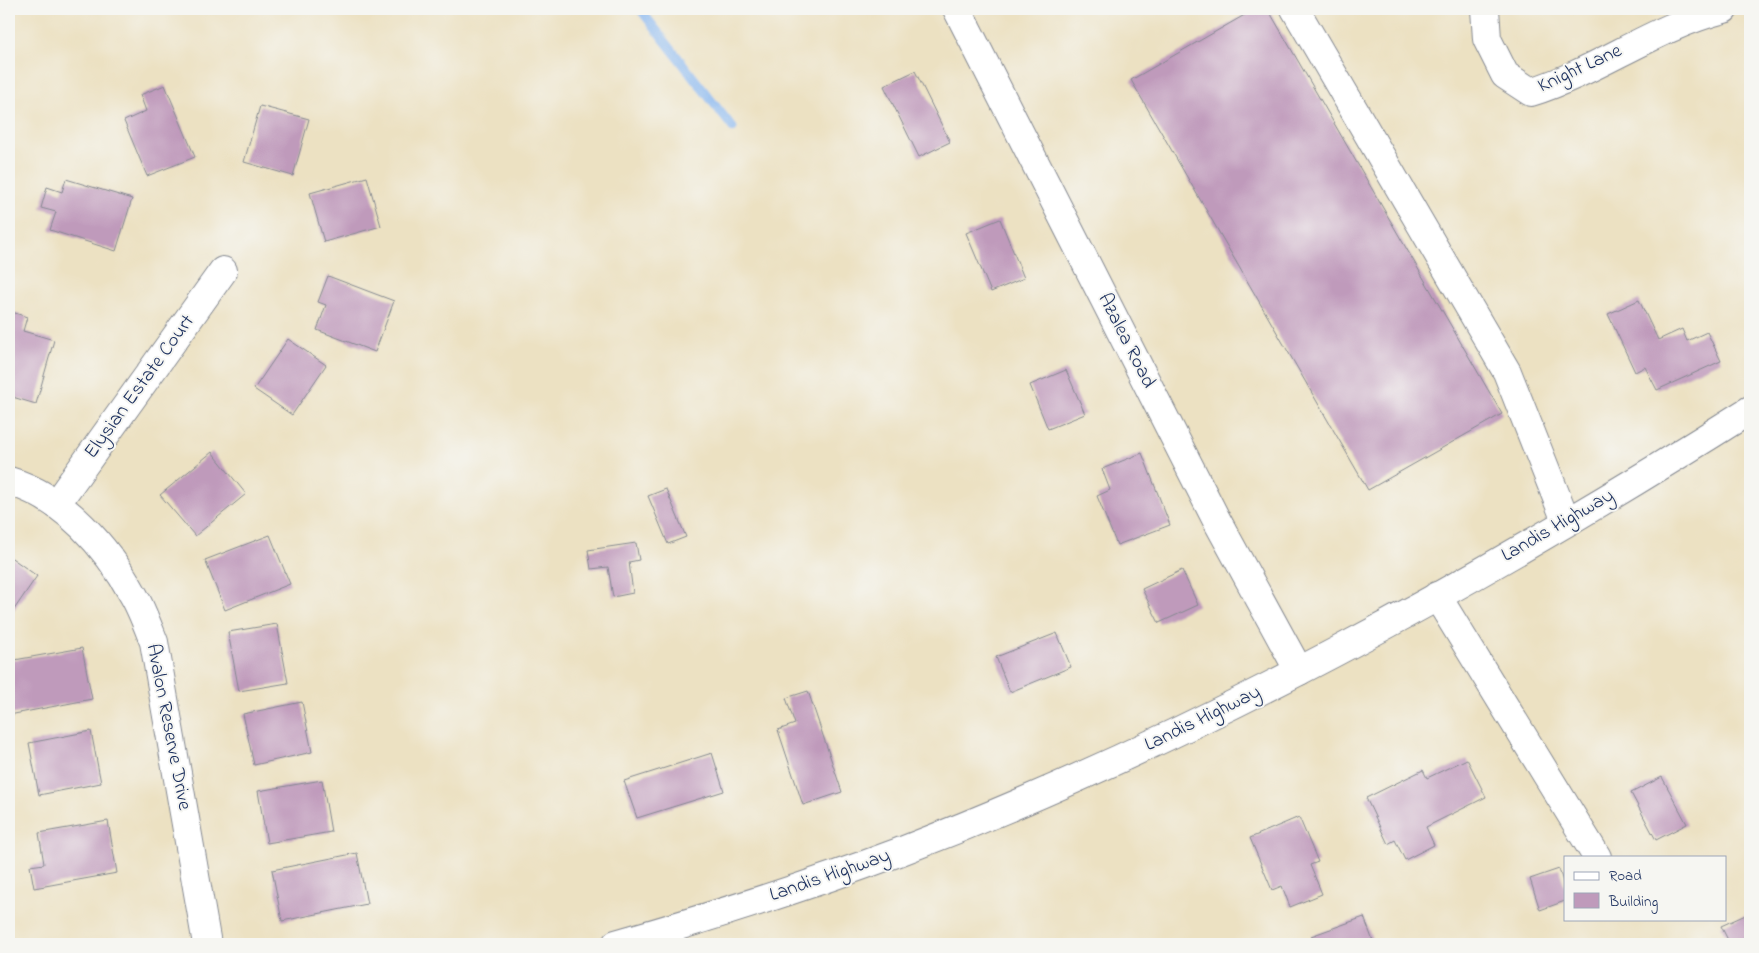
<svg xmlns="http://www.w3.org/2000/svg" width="1759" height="953" viewBox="0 0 1759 953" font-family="'Indie Flower',sans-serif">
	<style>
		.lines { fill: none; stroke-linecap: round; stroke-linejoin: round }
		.stream { stroke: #83b4ef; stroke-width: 9 }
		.building { fill: #bf9abb }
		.minor-casing { stroke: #848890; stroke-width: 30 }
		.major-casing { stroke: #848890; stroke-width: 30 }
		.minor { stroke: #fff; stroke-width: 28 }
		.major { stroke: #fff; stroke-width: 28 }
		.labels { text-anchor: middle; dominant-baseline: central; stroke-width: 4; stroke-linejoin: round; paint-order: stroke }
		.street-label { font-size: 20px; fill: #1b2f5e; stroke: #f6f6f2 }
	</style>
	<rect width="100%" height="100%" fill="#f6f6f2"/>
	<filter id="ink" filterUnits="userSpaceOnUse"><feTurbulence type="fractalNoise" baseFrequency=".02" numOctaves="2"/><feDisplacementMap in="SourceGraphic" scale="10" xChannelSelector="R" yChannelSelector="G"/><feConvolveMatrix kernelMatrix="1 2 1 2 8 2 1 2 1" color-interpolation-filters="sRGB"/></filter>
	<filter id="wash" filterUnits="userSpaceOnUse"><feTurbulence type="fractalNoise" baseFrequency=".0096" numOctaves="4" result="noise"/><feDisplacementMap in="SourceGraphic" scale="20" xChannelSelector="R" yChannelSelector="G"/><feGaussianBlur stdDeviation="1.12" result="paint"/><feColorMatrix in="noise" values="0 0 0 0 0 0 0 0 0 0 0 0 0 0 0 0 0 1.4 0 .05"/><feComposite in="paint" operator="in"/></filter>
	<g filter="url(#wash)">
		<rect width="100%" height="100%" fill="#ece1c2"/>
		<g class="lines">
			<polyline class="stream" points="640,9 733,128"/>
		</g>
		<g id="blocks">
			<g class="building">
				<polygon points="1255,9 1268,9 1502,414 1368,490 1131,80"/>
				<polygon points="915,71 950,142 919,157 884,86"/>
				<polygon points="165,85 195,157 147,176 124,121 146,111 140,95"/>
				<polygon points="260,106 309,119 293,176 244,162"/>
				<polygon points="367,177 381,226 324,242 310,193"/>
				<polygon points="66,179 132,199 116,251 50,230 56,212 41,208 47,187 62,192"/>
				<polygon points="1000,219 1024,278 991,292 966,233"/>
				<polygon points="328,276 394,301 375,352 317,330 326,305 318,302"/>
				<polygon points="1639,300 1658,340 1682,329 1687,341 1707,332 1721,361 1657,390 1645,367 1635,372 1608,314"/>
				<polygon points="9,311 27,317 23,331 54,340 36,404 9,396"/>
				<polygon points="288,339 326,365 292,415 254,389"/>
				<polygon points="1066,370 1085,414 1048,429 1030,385"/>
				<polygon points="212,452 246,494 195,536 160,495"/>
				<polygon points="1142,453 1170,525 1117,545 1097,496 1110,490 1102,469"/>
				<polygon points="666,489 686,537 668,544 648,496"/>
				<polygon points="270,535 290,584 225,610 205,560"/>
				<polygon points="636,543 639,560 629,562 633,593 613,597 608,567 591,569 588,550"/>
				<polygon points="9,556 37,576 9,617"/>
				<polygon points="1182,570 1198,605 1159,623 1142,589"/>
				<polygon points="277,624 288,683 239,691 228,632"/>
				<polygon points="1057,633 1071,667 1010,692 996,657"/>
				<polygon points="82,648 92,699 9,715 9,661"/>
				<polygon points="808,691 842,792 803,805 778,730 795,724 786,698"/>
				<polygon points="302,702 312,752 254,765 243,714"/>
				<polygon points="91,731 101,783 39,795 29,743"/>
				<polygon points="712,753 724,791 637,818 624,781"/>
				<polygon points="1467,759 1486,797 1426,827 1434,845 1405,860 1395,840 1388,844 1366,798 1423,770 1427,778"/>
				<polygon points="1662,777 1687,824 1656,840 1631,793"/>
				<polygon points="322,780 331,832 267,843 258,791"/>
				<polygon points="1299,817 1318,862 1310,865 1322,894 1290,907 1282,886 1272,890 1250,838"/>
				<polygon points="108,821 117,873 34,888 30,866 44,864 39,833"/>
				<polygon points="357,853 367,904 282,921 272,870"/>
				<polygon points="1559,869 1565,888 1565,901 1540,910 1530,879"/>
				<polygon points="1750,913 1750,943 1730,944 1721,926"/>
				<polygon points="1364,917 1374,944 1314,944 1311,936"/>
			</g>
		</g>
	</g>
	<g filter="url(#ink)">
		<use href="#blocks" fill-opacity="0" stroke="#848890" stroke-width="1"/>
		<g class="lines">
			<g class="minor-casing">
				<g id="minor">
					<polyline points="957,9 1216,519 1299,671"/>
					<polyline points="1295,9 1507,372 1566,521"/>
					<path d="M1485,9l2,30 18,36 26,17c67,-21 123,-65 193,-83"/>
					<path d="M9,481c55,16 98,66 125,115 8,14 14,31 20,46l53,302"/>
					<polyline points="56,504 223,271"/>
					<polyline points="1437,596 1597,857"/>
				</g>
			</g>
			<g class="major-casing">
				<path id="major" d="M616,944c95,-27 190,-57 283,-92 299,-115 581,-271 851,-442"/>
			</g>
			<use href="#minor" class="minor"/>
			<use href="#major" class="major"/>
		</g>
	</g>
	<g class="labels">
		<g class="street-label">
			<text transform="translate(1580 69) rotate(-25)">Knight Lane</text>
			<text transform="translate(1126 341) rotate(63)">Azalea Road</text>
			<text transform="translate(140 387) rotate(-54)">Elysian Estate Court</text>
			<text transform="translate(1558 526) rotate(-30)">Landis Highway</text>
			<text transform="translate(1203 719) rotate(-26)">Landis Highway</text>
			<text transform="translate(168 727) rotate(79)">Avalon Reserve Drive</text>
			<text transform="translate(830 876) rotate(-19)">Landis Highway</text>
		</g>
	</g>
	<rect width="1759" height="953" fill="none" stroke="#f6f6f2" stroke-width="30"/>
	<rect x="1564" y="856" width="162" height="65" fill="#f6f6f2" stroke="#9ea6b7"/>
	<rect x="1574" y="872" width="25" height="8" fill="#ffffff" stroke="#9ea6b7"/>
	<text x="1609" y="880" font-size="15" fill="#1b2f5e">Road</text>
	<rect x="1574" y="893" width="25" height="15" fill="#bf9abb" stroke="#9ea6b7"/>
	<text x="1609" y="906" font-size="15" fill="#1b2f5e">Building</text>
</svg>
